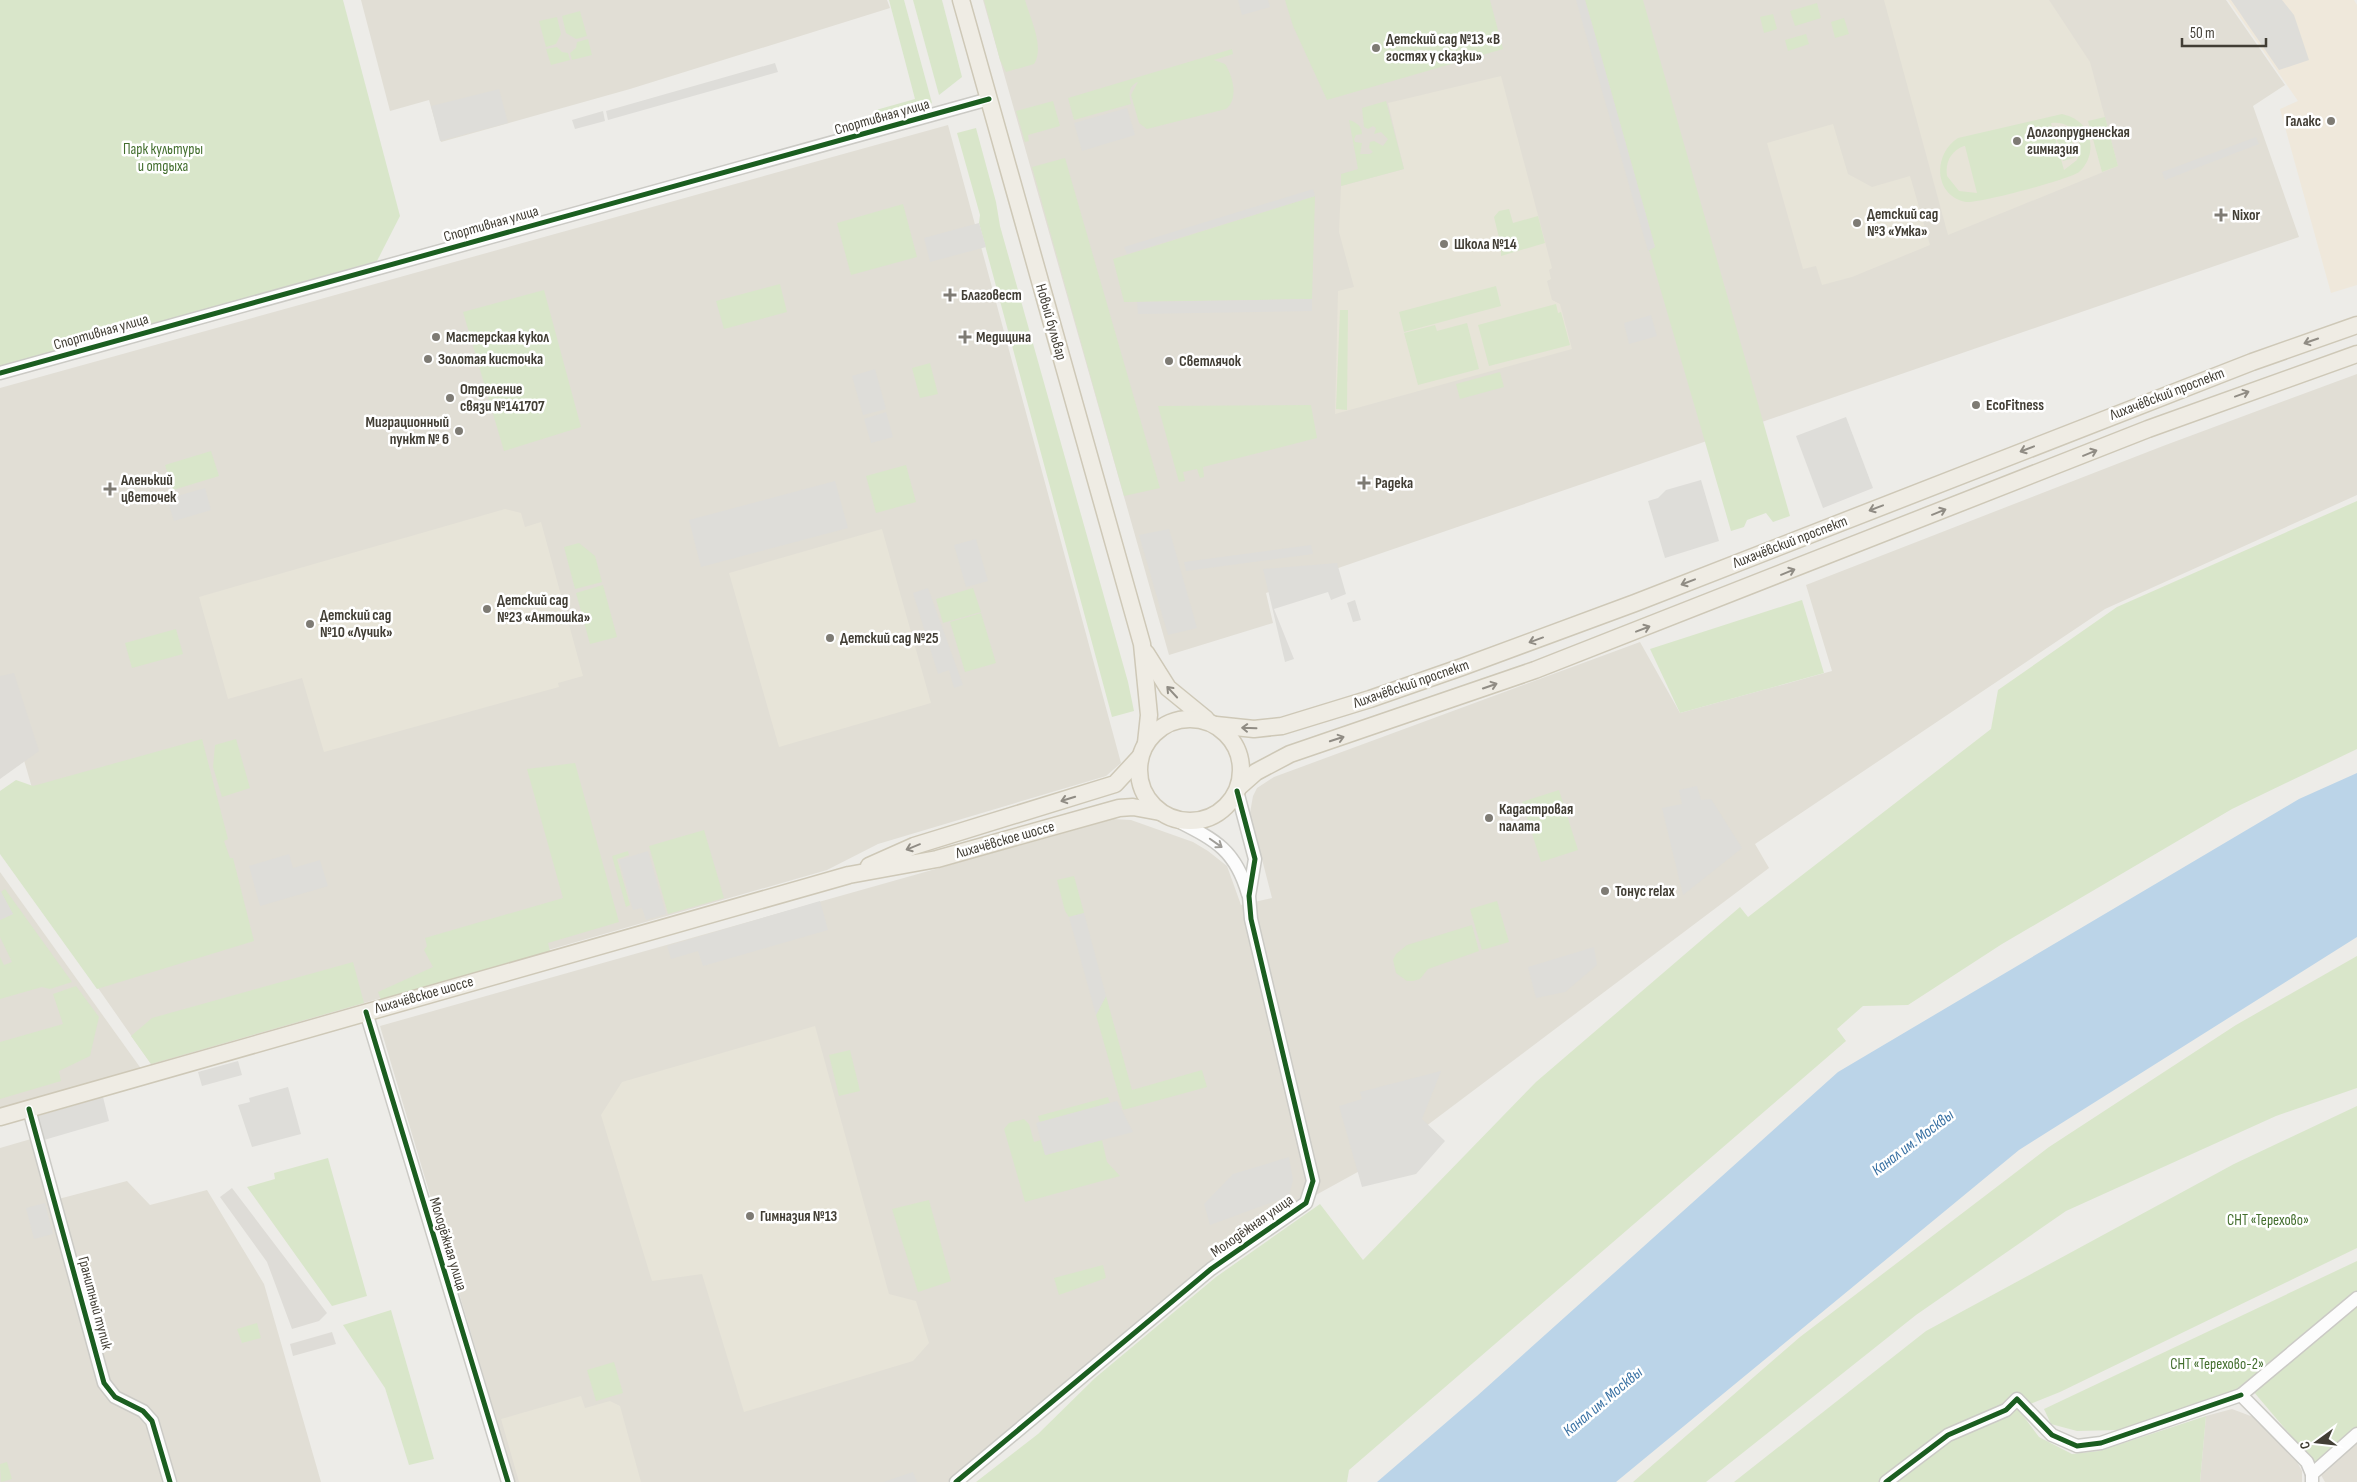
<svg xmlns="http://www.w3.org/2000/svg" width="2357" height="1482" viewBox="0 0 2357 1482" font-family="'Sofia Sans Condensed',sans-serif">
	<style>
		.residential { fill: #e1ded5 }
		.commercial { fill: #efe8db }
		.industrial { fill: #dedcd7 }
		.education { fill: #e7e4d8 }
		.green { fill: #d9e6ca; fill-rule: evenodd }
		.parking { fill: #deddd9 }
		.water { fill: #bbd4e8 }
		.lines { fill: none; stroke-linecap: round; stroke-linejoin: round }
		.minor-casing { stroke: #cbcac5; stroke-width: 15 }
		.major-casing { stroke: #cec8b7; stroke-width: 19 }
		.minor { stroke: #fcfcfc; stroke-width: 12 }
		.major { stroke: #efece4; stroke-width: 16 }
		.cycleway-casing { stroke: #fff; stroke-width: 8 }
		.cycleway { stroke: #1b5e20; stroke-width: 5 }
		.oneway { stroke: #908c84 }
		.oneway2 { stroke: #9f9d98 }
		.poi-dot { fill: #7e7b74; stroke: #fff; stroke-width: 2 }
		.labels { text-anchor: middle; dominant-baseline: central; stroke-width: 5; stroke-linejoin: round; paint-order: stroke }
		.poi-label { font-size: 15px; font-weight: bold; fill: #423e35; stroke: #fff; text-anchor: start }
		.street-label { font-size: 15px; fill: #423e35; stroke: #fff }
		.park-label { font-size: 15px; fill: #436e2e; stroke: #fff }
		.water-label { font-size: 16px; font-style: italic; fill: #3971a3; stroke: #fff }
	</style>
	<rect width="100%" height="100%" fill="#edece8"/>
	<g class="residential">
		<polygon points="361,0 887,0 890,8 630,89 441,142 429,100 390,111"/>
		<polygon points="983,0 2226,0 2285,85 2253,106 2299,237 1266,593 1273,623 1169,655"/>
		<polygon points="948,125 1121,763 1106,776 878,844 827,870 151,1064 84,968 0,677 0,388"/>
		<polygon points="2357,374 2357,495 2105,609 1755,844 1769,868 1385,1157 1294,1207 948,1482 515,1482 380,1026 1113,819 1131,820 1193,842 1208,851 1227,866 1241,905 1272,898 1250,813 1253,796 1257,788 1274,777 1640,642 1680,713 1832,671 1806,585 2163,446"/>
		<polygon points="0,872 142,1070 0,1111"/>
		<polygon points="31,1139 47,1202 127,1181 150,1205 207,1190 264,1284 321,1482 0,1482 0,1148"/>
		<polygon points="2232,1409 2256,1418 2295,1458 2302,1471 2302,1482 2200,1482 2206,1416"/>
		<polygon points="2357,1443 2357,1482 2325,1482 2321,1475"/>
	</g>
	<polygon class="commercial" points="2228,0 2354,0 2357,5 2357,285 2331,293 2280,109 2298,101"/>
	<g class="industrial">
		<polygon points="14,673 39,751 0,779 0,676"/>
		<polygon points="232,1188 327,1313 319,1321 292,1329 267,1262 220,1197"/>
		<polygon points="332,1332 336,1344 293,1356 290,1344"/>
	</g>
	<g class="education">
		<polygon points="1884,0 2049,0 2090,62 2118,166 1948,235"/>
		<polygon points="1501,76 1552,268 1549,270 1551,279 1547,281 1552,300 1560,304 1572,349 1335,414 1338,291 1354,287 1339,232 1341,186 1404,169 1388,103"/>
		<polygon points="1833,124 1848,174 1872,187 1910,176 1930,245 1852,277 1822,285 1816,266 1803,269 1767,143"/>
		<polygon points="505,509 521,513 525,527 541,522 583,676 558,683 559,687 324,752 302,678 228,699 199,597"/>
		<polygon points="882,529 931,703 779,747 729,573"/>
		<polygon points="815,1026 889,1294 916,1301 929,1343 913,1361 744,1412 702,1274 652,1281 601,1115 622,1082"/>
		<polygon points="581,1396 585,1408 610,1401 620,1406 641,1482 519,1482 501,1419"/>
	</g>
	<g class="green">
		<polygon points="0,0 343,0 400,216 377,261 0,366"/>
		<polygon points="889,0 904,0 932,103 923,108 879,120 876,110 915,99"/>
		<polygon points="913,0 942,0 962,77 939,95"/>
		<path d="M984,0h41c5,18 20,47 9,64l-28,8 -6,-12z"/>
		<polygon points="1285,0 1490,0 1503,49 1327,100 1293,26"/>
		<polygon points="1585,0 1643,0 1790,516 1773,522 1766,513 1747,520 1744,527 1731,531 1649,250 1655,247"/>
		<polygon points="1817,3 1821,18 1795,26 1790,11"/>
		<polygon points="580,11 587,36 576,39 566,33 562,16"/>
		<polygon points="1773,14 1777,29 1764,33 1760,17"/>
		<polygon points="557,17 561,34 556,44 546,47 539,21"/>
		<polygon points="1844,18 1849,34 1835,38 1831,22"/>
		<polygon points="1806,34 1809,44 1788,51 1785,40"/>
		<polygon points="588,39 592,55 572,60 570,53 576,48 577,42"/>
		<polygon points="557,47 562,52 568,53 570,60 551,65 546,49"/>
		<path d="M1232,49l1,5 -19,6 11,4c8,12 14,35 1,45l-79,20 -8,-6 -8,-28 7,-13c-10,4 -9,13 -7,22l-57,16 -6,-22z"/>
		<polygon points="1053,101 1060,126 1028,135 1029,141 1025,142 1016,111"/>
		<path d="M1386,101l18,68 -63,17v-12l17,-5 -9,-49c7,2 13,6 13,14l-6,1 -2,4 1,3 7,1 -2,11h10l3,-2 -4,-4 1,-6 4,-1 9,5 5,-7 -7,-7 -7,2 2,-6 -3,-2 -5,3 -4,-2 -2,-19z"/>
		<path d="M2062,114c14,3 26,12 28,27 2,11 -2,23 -11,31 -8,7 -102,32 -113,30 -33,-7 -33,-48 -8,-64zM2051,123c22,-3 34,17 26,37l-13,10zM1964,146h1l12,47 -18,-2 -12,-15c-2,-14 4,-25 17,-30z"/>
		<polygon points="2105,117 2118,166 2102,172 2088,121"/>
		<polygon points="976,128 996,202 1000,226 1128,682 1134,711 1112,717 979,223 980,215 957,133"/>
		<polygon points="2069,129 2076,157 2063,161 2055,133"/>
		<polygon points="1065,158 1160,488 1124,496 1032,167"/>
		<polygon points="1315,196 1312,299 1124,302 1113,259"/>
		<polygon points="903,204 917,257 851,275 837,223"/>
		<polygon points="1509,209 1513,223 1538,216 1545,243 1501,256 1501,246 1494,217 1499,211"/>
		<polygon points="780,284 787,312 724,329 716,301"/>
		<polygon points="1496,286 1501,306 1404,332 1399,312"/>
		<polygon points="544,290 581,427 504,451 463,312"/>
		<polygon points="1556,304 1558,313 1561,312 1570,345 1489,366 1478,325"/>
		<polygon points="1340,310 1348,310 1347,410 1336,409"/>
		<polygon points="1467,323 1479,369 1418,385 1404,333 1435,325 1437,331"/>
		<polygon points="930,363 938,394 920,398 912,368"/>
		<polygon points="1500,372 1504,387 1460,399 1456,384"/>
		<polygon points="1311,405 1317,438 1203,467 1204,477 1200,478 1197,469 1183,472 1185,481 1179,482 1158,406"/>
		<polygon points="211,451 219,476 173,490 165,465"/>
		<polygon points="906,465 916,502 876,513 866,476"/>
		<polygon points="2357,501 2357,749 2232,809 2002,944 1908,1005 1863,1006 1837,1029 1846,1041 1349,1470 1347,1482 976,1482 1038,1434 1095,1378 1216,1277 1320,1204 1363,1260 1536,1082 1740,907 1748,917 1991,729 1998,690 2117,607"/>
		<polygon points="579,543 595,556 602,582 575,589 564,547"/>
		<polygon points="603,585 617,637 590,644 576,593"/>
		<polygon points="973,588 981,612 943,623 936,599"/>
		<polygon points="1802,600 1824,673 1680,713 1650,649"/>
		<polygon points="981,613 996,663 965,672 950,622"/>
		<polygon points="176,629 183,654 132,668 125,643"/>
		<polygon points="202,739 228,839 224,841 230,858 233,858 254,941 97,989 0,854 0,791 16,780 33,786"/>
		<polygon points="236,739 250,788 222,797 213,767 215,745"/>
		<polygon points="575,763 619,922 548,943 550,951 381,1000 378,992 433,967 424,950 427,946 425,938 563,898 527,769"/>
		<polygon points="1559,790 1578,850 1541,862 1522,802"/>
		<polygon points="704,830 724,898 668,914 649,846"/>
		<polygon points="628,851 629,855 617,859 630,905 626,907 612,856"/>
		<polygon points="1074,876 1084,913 1069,917 1065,911 1057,880"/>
		<polygon points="5,889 72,982 50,989 42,987 0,999 0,957 4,965 12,962 0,937 0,920 13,914 1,892"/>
		<polygon points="1497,901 1509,942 1482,950 1470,909"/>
		<polygon points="1472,925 1479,951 1428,969 1420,979 1413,981 1407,981 1396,973 1393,960 1396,954 1407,945"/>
		<polygon points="2357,956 2357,1088 2276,1116 2066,1211 1916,1315 1706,1482 1633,1482 1800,1337 2049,1147 2236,1025"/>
		<polygon points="353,962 364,1003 151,1064 131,1036 152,1018"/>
		<polygon points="76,986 99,1017 90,1056 59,1071 61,1081 0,1099 0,1042 63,1024 53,994"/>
		<polygon points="1106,996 1132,1090 1202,1070 1207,1087 1123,1110 1096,1015"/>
		<polygon points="850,1050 860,1091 839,1096 829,1055"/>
		<polygon points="1108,1097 1110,1103 1040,1122 1038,1116"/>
		<polygon points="2357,1106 2357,1248 2060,1392 2018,1409 2039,1437 2072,1454 2099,1451 2206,1416 2200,1482 1734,1482 1926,1331 2234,1164"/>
		<polygon points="1024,1119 1029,1124 1034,1142 1041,1140 1046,1155 1102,1140 1107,1162 1120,1176 1025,1202 1004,1129 1009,1123"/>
		<polygon points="328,1158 367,1296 332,1306 247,1187 275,1179 274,1173"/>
		<polygon points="929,1200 951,1281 918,1292 892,1209"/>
		<polygon points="2357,1261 2357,1291 2260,1375 2231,1395 2118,1430 2077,1431 2051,1424 2044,1409"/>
		<polygon points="1103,1265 1106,1278 1059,1295 1054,1278"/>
		<polygon points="2357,1304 2357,1427 2315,1464 2253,1391"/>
		<polygon points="391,1310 434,1459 409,1465 385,1388 343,1325"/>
		<polygon points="257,1323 261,1338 242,1343 237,1329"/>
		<polygon points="614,1362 623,1393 596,1401 587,1370"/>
		<polygon points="7,1462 12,1479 1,1482 0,1464"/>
	</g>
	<g class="parking">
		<polygon points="1238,0 1268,0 1270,7 1242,15"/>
		<polygon points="1576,0 1585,0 1594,31 1655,247 1648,251"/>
		<polygon points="2231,0 2282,0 2294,15 2309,60 2279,70"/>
		<polygon points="775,63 778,72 608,120 606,111"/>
		<polygon points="499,89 508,123 440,141 431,106"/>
		<polygon points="1127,108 1135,135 1082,151 1074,123"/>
		<polygon points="603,111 605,121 575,129 572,120"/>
		<polygon points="2256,137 2259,144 2165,180 2162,172"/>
		<polygon points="1313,189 1315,196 1127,254 1124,247"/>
		<polygon points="979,223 986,247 930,262 924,238"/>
		<polygon points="1312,299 1312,311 1138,314 1137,302"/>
		<polygon points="1651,315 1657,336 1629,344 1624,323"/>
		<polygon points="875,369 886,409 863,415 852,376"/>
		<polygon points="886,412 893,437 871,443 864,419"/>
		<polygon points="1846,417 1873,488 1823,508 1796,436"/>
		<polygon points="1701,480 1719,541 1665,558 1648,501 1658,498 1666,490"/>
		<polygon points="835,481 848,528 701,567 689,520"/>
		<polygon points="205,488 211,510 174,521 167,499"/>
		<polygon points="1169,529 1197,628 1168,635 1139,535"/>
		<polygon points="976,539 988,581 966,587 954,545"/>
		<polygon points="1311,545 1313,554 1186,571 1184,562"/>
		<polygon points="1337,563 1346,594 1331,600 1328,592 1274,609 1294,659 1285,662 1263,569"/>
		<polygon points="928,588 963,685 954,688 949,670 938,674 913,593"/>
		<polygon points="1355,600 1361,620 1353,622 1347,603"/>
		<polygon points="1697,786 1701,800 1711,799 1742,848 1683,895 1662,808 1682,804 1679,790"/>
		<polygon points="648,851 666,914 646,920 642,908 633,910 619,860"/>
		<polygon points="289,854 293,868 320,860 328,886 260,906 249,866"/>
		<polygon points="0,890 13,914 0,920"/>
		<polygon points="820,901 828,930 703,966 698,951 671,959 667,946"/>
		<polygon points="1084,913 1106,996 1096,1015 1069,917"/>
		<polygon points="1594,947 1597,965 1565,992 1536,998 1528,967"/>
		<polygon points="238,1061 242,1075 202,1086 198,1072"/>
		<polygon points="1441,1071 1422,1119 1445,1141 1416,1174 1362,1187 1339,1106 1362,1099 1360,1092"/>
		<polygon points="288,1087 301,1134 252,1147 238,1105 250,1102 249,1098"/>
		<polygon points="103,1097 109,1121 44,1140 38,1116"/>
		<polygon points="1117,1101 1133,1132 1045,1155 1036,1123"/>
		<polygon points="1289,1157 1293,1180 1289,1196 1210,1225 1204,1204 1233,1174"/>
		<polygon points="45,1203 53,1234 34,1239 26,1208"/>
		<polygon points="913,1472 917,1482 883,1482"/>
	</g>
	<polygon class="water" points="2357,773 2357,937 2019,1150 1616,1482 1377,1482 1477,1396 1838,1072 2299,799"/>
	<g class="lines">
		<g class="minor-casing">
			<g id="minor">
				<polyline points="0,373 989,99"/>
				<path d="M1174,819c39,20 61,29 74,75"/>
				<polyline points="366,1012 508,1482"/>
				<polyline points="29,1109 104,1383 115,1397 143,1411 152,1421 170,1482"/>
				<polyline points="2312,1474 2307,1462 2241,1395 2357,1298"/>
				<polyline points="2312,1481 2312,1474 2357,1434"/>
				<polyline points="956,1482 1211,1269 1306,1203 1313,1181 1251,919 1249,896 1255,859 1237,791"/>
				<polyline points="1886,1482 1948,1435 2006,1410 2017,1399 2052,1435 2077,1446 2101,1443 2241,1395"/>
			</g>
		</g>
		<g class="major-casing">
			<g id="major">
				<polyline points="961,0 1142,644 1149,715 1146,743"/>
				<polyline points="1146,653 1168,688 1206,719"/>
				<circle cx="1190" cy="770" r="51"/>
				<polyline points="1216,725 1254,729 1282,726 1370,699 1462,667 1635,603 2252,362 2357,325"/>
				<polyline points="1239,787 1256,772 1290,754 1535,670 2148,429 2357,354"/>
				<polyline points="869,866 914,846 1115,784 1140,757"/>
				<polyline points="0,1117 849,875 937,859 1119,808 1133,807 1160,812"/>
			</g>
		</g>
		<use href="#minor" class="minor"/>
		<use href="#major" class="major"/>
		<g class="cycleway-casing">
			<g id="cycleway">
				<polyline points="0,373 989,99"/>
				<polyline points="366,1012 508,1482"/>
				<polyline points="29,1109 104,1383 115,1397 143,1411 152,1421 170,1482"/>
				<polyline points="956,1482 1211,1269 1306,1203 1313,1181 1251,919 1249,896 1255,859 1237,791"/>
				<polyline points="1886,1482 1948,1435 2006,1410 2017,1399 2052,1435 2077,1446 2101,1443 2241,1395"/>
			</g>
		</g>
		<use href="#cycleway" class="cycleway"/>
	</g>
	<defs><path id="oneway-shaft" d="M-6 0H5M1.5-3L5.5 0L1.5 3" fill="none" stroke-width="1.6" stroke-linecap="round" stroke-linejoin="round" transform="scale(1.25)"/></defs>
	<g class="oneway">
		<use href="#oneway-shaft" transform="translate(2311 341) rotate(161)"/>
		<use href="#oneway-shaft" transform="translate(2242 394) rotate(-20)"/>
		<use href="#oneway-shaft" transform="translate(2027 449) rotate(159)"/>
		<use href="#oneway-shaft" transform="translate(2090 453) rotate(-22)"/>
		<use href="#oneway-shaft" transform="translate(1876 508) rotate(159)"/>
		<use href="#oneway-shaft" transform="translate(1939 512) rotate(-22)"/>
		<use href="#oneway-shaft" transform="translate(1788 572) rotate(-22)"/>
		<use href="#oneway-shaft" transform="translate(1688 582) rotate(159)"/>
		<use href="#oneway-shaft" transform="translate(1643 629) rotate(-21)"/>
		<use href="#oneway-shaft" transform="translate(1536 640) rotate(160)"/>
		<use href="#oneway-shaft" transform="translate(1490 686) rotate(-19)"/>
		<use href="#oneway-shaft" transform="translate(1172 692) rotate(-133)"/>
		<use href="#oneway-shaft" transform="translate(1249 728) rotate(-178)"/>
		<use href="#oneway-shaft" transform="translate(1337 739) rotate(-18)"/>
		<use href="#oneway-shaft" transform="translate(1068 799) rotate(163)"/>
		<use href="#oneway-shaft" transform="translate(913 847) rotate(158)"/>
	</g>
	<use class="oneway2" href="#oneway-shaft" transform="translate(1216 843) rotate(35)"/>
	<g class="poi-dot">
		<circle cx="1376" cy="48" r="5"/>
		<circle cx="2331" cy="121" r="5"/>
		<circle cx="2017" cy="141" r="5"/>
		<path d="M2218.5 207.5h5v5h5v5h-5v5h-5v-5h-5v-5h5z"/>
		<circle cx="1857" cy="223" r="5"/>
		<circle cx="1444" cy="244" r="5"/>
		<path d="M947.5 287.5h5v5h5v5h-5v5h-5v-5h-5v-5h5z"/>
		<circle cx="436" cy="337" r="5"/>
		<path d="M962.5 329.5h5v5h5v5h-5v5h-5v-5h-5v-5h5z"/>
		<circle cx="428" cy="359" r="5"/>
		<circle cx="1169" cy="361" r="5"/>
		<circle cx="450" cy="398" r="5"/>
		<circle cx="1976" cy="405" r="5"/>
		<circle cx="459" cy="431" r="5"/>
		<path d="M1361.5 475.5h5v5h5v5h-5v5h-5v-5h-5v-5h5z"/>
		<path d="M107.5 481.5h5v5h5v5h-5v5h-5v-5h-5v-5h5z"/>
		<circle cx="487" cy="609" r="5"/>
		<circle cx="310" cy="624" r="5"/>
		<circle cx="830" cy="638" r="5"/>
		<circle cx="1489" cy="818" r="5"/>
		<circle cx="1605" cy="891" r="5"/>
		<circle cx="750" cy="1216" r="5"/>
	</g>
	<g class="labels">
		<g class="poi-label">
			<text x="1386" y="39">Детский сад №13 «В<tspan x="1386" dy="17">гостях у сказки»</tspan></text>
			<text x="2321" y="121" text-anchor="end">Галакс</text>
			<text x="2027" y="132">Долгопрудненская<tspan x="2027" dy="17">гимназия</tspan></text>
			<text x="1867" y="214">Детский сад<tspan x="1867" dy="17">№3 «Умка»</tspan></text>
			<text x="2232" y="215">Nixor</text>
			<text x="1454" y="244">Школа №14</text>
			<text x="961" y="295">Благовест</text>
			<text x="446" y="337">Мастерская кукол</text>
			<text x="976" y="337">Медицина</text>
			<text x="438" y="359">Золотая кисточка</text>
			<text x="1179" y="361">Светлячок</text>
			<text x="460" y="389">Отделение<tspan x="460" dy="17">связи №141707</tspan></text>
			<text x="1986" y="405">EcoFitness</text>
			<text x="449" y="422" text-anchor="end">Миграционный<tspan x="449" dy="17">пункт № 6</tspan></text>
			<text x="121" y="480">Аленький<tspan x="121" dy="17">цветочек</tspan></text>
			<text x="1375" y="483">Радека</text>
			<text x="497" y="600">Детский сад<tspan x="497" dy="17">№23 «Антошка»</tspan></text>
			<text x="320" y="615">Детский сад<tspan x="320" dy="17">№10 «Лучик»</tspan></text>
			<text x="840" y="638">Детский сад №25</text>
			<text x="1499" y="809">Кадастровая<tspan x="1499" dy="17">палата</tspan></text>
			<text x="1615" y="891">Тонус relax</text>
			<text x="760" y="1216">Гимназия №13</text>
		</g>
		<g class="street-label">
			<text transform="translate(882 117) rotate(-16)">Спортивная улица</text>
			<text transform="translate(491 224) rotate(-16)">Спортивная улица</text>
			<text transform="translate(1051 322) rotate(74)">Новый бульвар</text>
			<text transform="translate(101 332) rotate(-16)">Спортивная улица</text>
			<text transform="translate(2167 394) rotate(-21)">Лихачёвский проспект</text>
			<text transform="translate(1790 542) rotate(-21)">Лихачёвский проспект</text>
			<text transform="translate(1411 684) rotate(-19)">Лихачёвский проспект</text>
			<text transform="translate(1005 840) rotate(-16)">Лихачёвское шоссе</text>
			<text transform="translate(424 995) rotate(-16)">Лихачёвское шоссе</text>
			<text transform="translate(1252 1226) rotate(-35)">Молодёжная улица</text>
			<text transform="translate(448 1244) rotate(73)">Молодёжная улица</text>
			<text transform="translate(95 1303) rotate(75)">Гранитный тупик</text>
		</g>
		<g class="park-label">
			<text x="163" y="149">Парк культуры<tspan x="163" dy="17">и отдыха</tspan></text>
			<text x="2268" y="1220">СНТ «Терехово»</text>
			<text x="2217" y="1364">СНТ «Терехово-2»</text>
		</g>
		<g class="water-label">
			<text transform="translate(1913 1143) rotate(-37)">Канал им. Москвы</text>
			<text transform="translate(1603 1402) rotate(-40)">Канал им. Москвы</text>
		</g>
	</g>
	<g transform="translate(2317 1442) rotate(255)" stroke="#ffffff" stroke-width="4" paint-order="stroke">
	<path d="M0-4L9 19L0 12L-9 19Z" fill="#423e35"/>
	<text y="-8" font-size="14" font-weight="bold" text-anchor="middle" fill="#423e35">С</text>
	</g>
	<path d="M2182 38v8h84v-8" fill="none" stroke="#423e35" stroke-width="2.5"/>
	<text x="2190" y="38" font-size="15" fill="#423e35" stroke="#ffffff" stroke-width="4" paint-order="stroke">50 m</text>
</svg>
